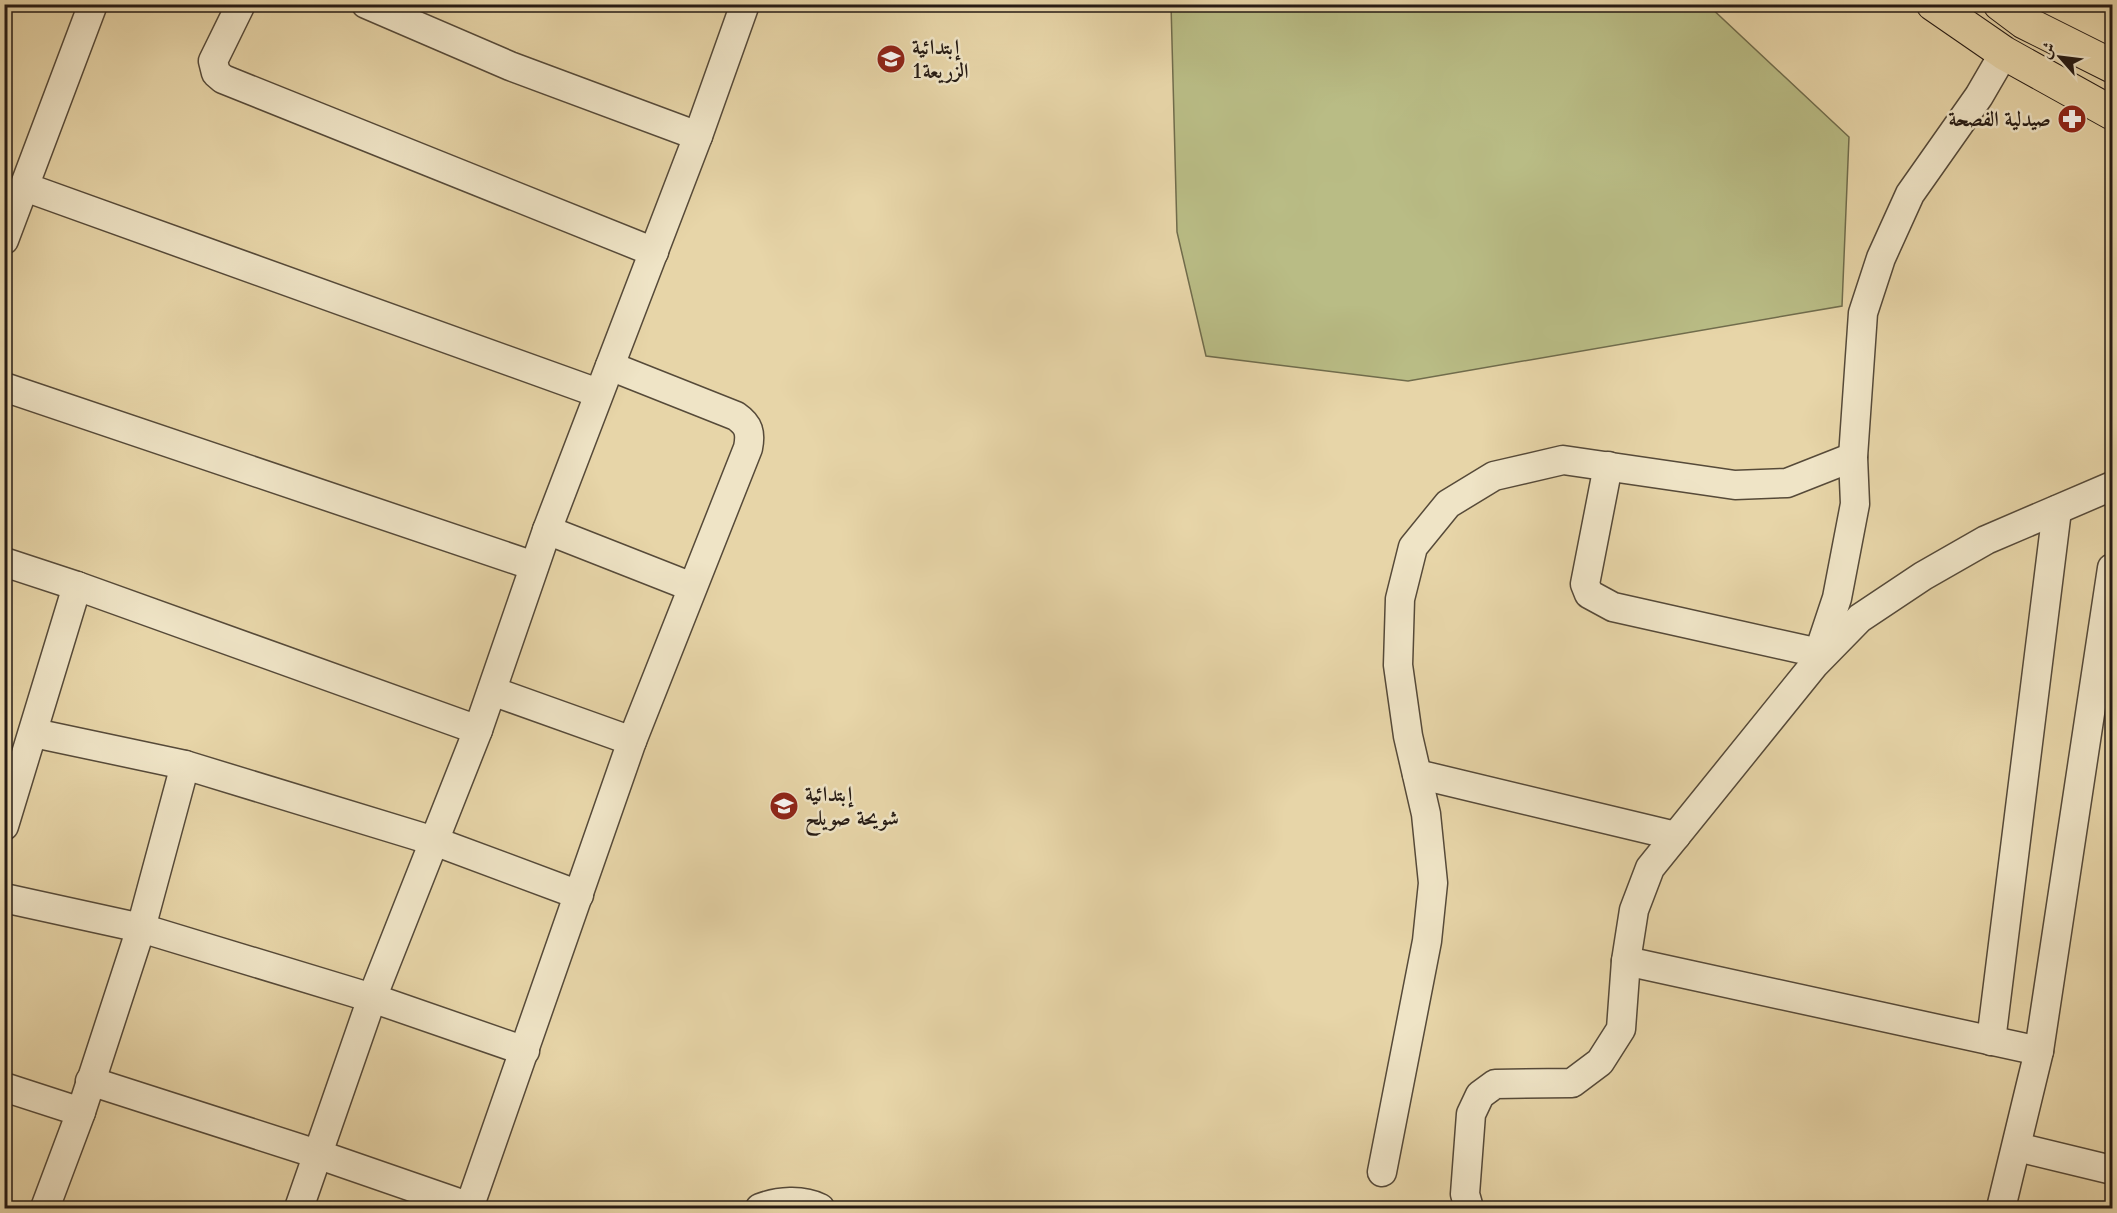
<svg xmlns="http://www.w3.org/2000/svg" width="2117" height="1213" viewBox="0 0 2117 1213" font-family="Cardo,Amiri,serif">
	<style>
		.green { fill: #b9bc85; stroke: #706c4c; stroke-width: 1.5 }
		.lines { fill: none; stroke-linecap: round; stroke-linejoin: round }
		.street-casing { stroke: #564a39; stroke-width: 31 }
		.highway-casing { stroke: #261b14; stroke-width: 35 }
		.street { stroke: #efe4c6; stroke-width: 28 }
		.highway { stroke: #e7d5a8; stroke-width: 33 }
		.labels { text-anchor: middle; dominant-baseline: central; stroke-width: 5; stroke-linejoin: round; paint-order: stroke }
		.poi-label { font-size: 21px; font-weight: bold; fill: #261b14; stroke: #efe4c6; text-anchor: start }
	</style>
	<rect width="100%" height="100%" fill="#e7d5a8"/>
	<filter id="stains"><feTurbulence type="fractalNoise" baseFrequency=".00333" numOctaves="4"/><feColorMatrix values="0 0 0 0 .2 0 0 0 0 .09 0 0 0 0 .02 0 0 0 .5 -.17"/></filter>
	<radialGradient id="worn" r=".72"><stop offset=".6" stop-color="#630" stop-opacity="0"/><stop offset="1" stop-color="#630" stop-opacity=".3"/></radialGradient>
	<polygon class="green" points="1171,4 1708,5 1849,137 1842,306 1408,381 1206,356 1177,232"/>
	<g class="lines">
		<g class="street-casing">
			<g id="street">
				<polyline points="241,4 213,61 216,73 223,79 654,252"/>
				<polyline points="366,4 510,66 698,136"/>
				<polyline points="25,187 598,393"/>
				<polyline points="4,240 93,4"/>
				<polyline points="4,387 534,566"/>
				<polyline points="1608,466 1585,584 1589,594 1613,607 1819,653"/>
				<polyline points="547,530 692,587"/>
				<polyline points="4,562 77,586 478,730"/>
				<polyline points="1817,658 1837,598 1855,504 1853,457 1863,313 1881,258 1910,194 1979,96 2004,53"/>
				<polyline points="492,691 632,741"/>
				<polyline points="34,733 185,765 434,841 579,895"/>
				<polyline points="1417,774 1676,836"/>
				<polyline points="4,826 77,586"/>
				<polyline points="4,898 141,928 372,998 525,1051"/>
				<polyline points="1626,961 2039,1051"/>
				<polyline points="1991,1041 2057,510"/>
				<polyline points="90,1081 317,1154 470,1207"/>
				<polyline points="4,1087 81,1112"/>
				<polyline points="2017,1147 2112,1170"/>
				<polyline points="1382,1172 1427,941 1433,883 1426,814 1408,736 1398,665 1400,599 1413,547 1448,504 1494,476 1563,460 1735,485 1787,483 1853,457"/>
				<polyline points="45,1208 81,1112 141,928 185,765"/>
				<polyline points="299,1208 372,998 478,730 547,530 698,136 745,4"/>
				<path d="M469,1208l163,-467 116,-293c3,-15 1,-23 -12,-32l-126,-50"/>
				<path d="M760,1208c18,-7 42,-9 60,0"/>
				<polyline points="1469,1208 1465,1194 1471,1114 1480,1095 1495,1084 1572,1083 1600,1062 1621,1029 1626,961 1634,910 1650,868 1814,665 1860,618 1923,576 1986,540 2112,486"/>
				<polyline points="2001,1208 2039,1051 2112,568"/>
			</g>
		</g>
		<g class="highway-casing">
			<g id="highway">
				<polyline points="1933,4 2004,53 2112,113"/>
				<polyline points="2000,4 2024,22 2112,66"/>
			</g>
		</g>
		<use href="#street" class="street"/>
		<use href="#highway" class="highway"/>
	</g>
	<defs>
		<g id="school-disc" transform="scale(1.5)"><circle r="9.5" fill="#8f2418" stroke="#efe4c6"/><path d="M0-5L7-2L0 1L-7-2ZM-4 1L0 2.5L4 1V4Q0 6-4 4Z" fill="#fff"/></g>
		<g id="pharmacy-disc" transform="scale(1.5)"><circle r="9.5" fill="#8f2418" stroke="#efe4c6"/><path d="M-2-6h4v4h4v4h-4v4h-4v-4h-4v-4h4Z" fill="#fff"/></g>
	</defs>
	<g fill-rule="evenodd">
		<use href="#school-disc" x="891" y="59"/>
		<use href="#pharmacy-disc" x="2072" y="119"/>
		<use href="#school-disc" x="784" y="806"/>
	</g>
	<g class="labels">
		<g class="poi-label">
			<text x="912" y="47">إبتدائية<tspan x="912" dy="24">الزريعة1</tspan></text>
			<text x="2051" y="119" text-anchor="end">صيدلية الفصحة</text>
			<text x="805" y="794">إبتدائية<tspan x="805" dy="24">شويحة صويلح</tspan></text>
		</g>
	</g>
	<rect width="2117" height="1213" fill="none" stroke="#e7d5a8" stroke-width="24"/>
	<rect x="6" y="6" width="2105" height="1201" fill="none" stroke="#261b14" stroke-width="3"/>
	<rect x="12" y="12" width="2093" height="1189" fill="none" stroke="#261b14" stroke-width="1.5"/>
	<g transform="translate(2060 57) rotate(298)" stroke="#efe4c6" stroke-width="4.5" paint-order="stroke">
	<path d="M0-4.5L10 22L0 15L-10 22Z" fill="#261b14"/>
	<text y="-9" font-size="16" font-weight="bold" text-anchor="middle" fill="#261b14">ش</text>
	</g>
	<rect width="100%" height="100%" filter="url(#stains)"/>
	<rect width="100%" height="100%" fill="url(#worn)"/>
</svg>
